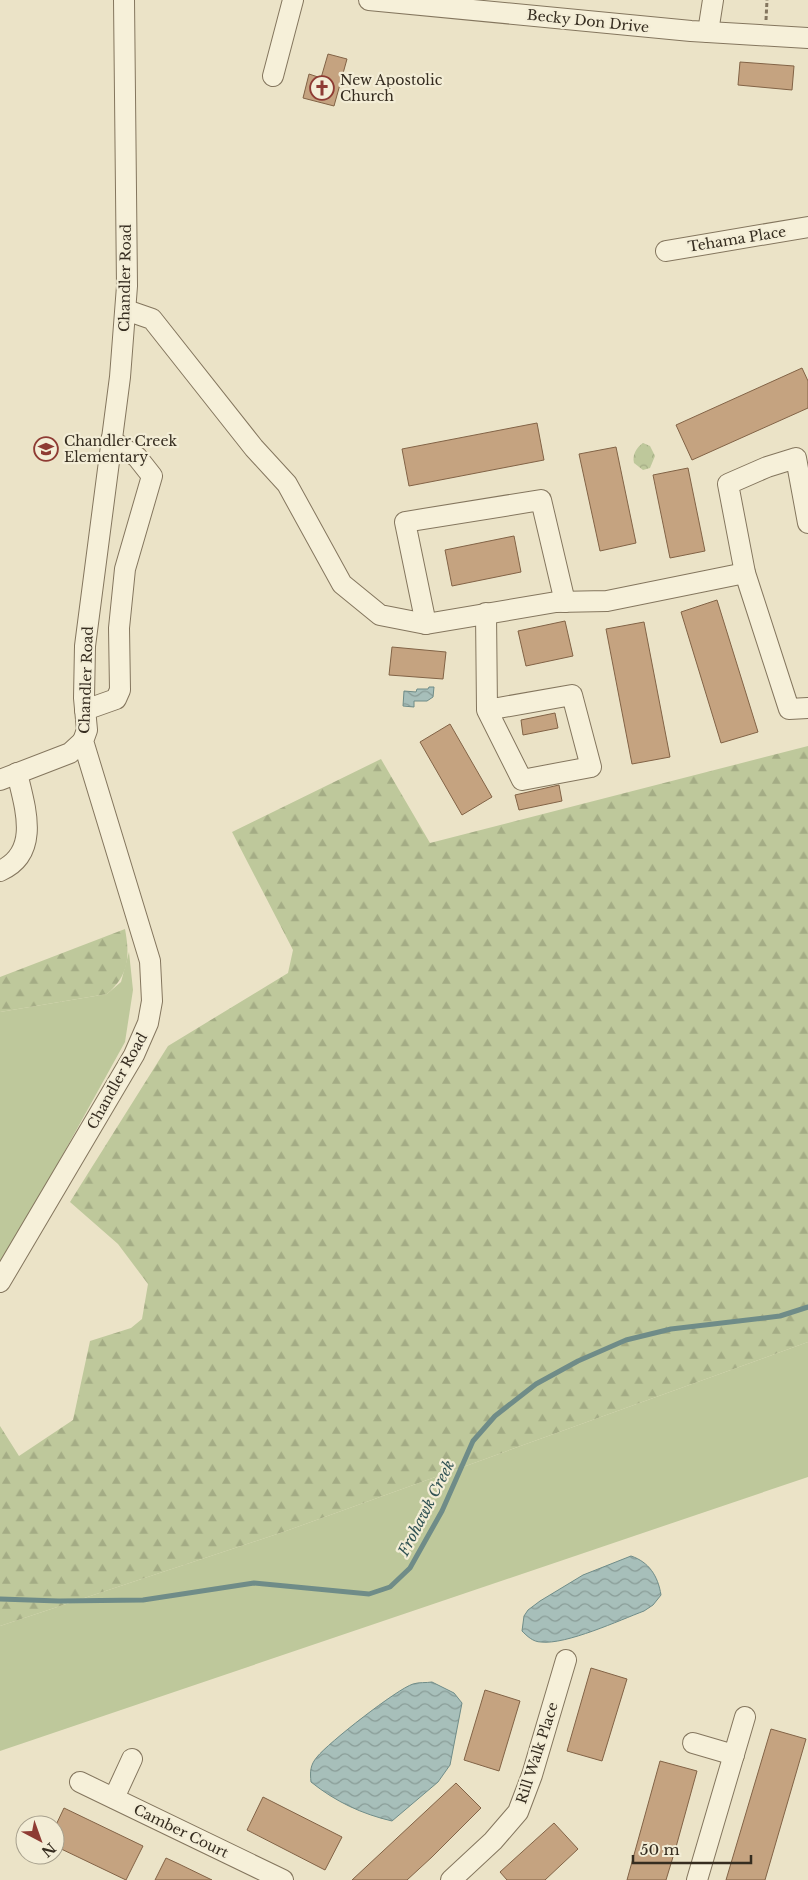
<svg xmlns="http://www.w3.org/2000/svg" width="808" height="1880" viewBox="0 0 808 1880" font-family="'Libre Baskerville',serif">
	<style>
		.grass { fill: #bec89b }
		.forest { fill: url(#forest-firs) }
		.park { fill: url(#park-crowns) }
		.water { fill: url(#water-waves); stroke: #6f8c88 }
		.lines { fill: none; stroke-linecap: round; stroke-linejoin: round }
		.stream { stroke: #6f8c88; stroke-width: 5 }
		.building { fill: #c5a380; stroke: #826346 }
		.minor-casing { stroke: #84765e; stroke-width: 22 }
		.path { stroke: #84765e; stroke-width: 3; stroke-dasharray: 4 2.5; stroke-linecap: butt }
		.minor { stroke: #f6f0d9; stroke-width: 20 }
		.labels { text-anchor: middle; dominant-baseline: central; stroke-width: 4.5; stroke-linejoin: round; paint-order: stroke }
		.street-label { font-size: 14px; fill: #362d20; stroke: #f3edd6 }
		.poi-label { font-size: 14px; fill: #362d20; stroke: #f3edd6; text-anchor: start }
		.water-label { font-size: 15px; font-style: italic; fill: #315354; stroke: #f3edd6 }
	</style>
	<defs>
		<pattern id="forest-firs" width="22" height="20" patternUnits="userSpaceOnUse" patternTransform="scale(1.25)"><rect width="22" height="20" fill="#bec89b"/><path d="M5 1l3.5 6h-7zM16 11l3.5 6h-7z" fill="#a4ac85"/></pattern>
		<pattern id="park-crowns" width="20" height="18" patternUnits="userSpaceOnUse" patternTransform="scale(1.25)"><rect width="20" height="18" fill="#bec89b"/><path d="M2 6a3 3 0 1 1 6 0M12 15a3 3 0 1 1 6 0" fill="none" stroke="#a4ac85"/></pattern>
		<pattern id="water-waves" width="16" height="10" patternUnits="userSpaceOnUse" patternTransform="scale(1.25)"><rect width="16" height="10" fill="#a7bfba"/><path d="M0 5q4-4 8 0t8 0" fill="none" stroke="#899c97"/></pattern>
	</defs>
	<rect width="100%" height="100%" fill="#ebe3c7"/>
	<g class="grass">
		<polygon points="129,952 133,990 125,1042 0,1268 0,1012 107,994 121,982"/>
		<polygon points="808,1342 808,1477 0,1751 0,1626 286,1531"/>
	</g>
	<g class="forest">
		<polygon points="808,746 808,1342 286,1531 0,1626 0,1426 19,1456 73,1420 90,1341 131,1328 142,1319 148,1284 118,1244 70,1202 168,1046 288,973 293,950 232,832 381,759 430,843"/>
		<path d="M125,929c5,27 4,46 -18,65l-107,18v-35z"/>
	</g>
	<path class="park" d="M643,443l7,3 5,10 -5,12 -7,2 -9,-7c-2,-8 2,-15 9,-20z"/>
	<g class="water">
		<polygon points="429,687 434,687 433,697 427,701 414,701 414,707 403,706 404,691 416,692 417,689 428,689"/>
		<path d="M631,1556c18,6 27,20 30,39l-8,10 -9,6c-24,9 -78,34 -103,31 -8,0 -14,-6 -19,-11l2,-15 4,-6 12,-9 43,-26z"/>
		<path d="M432,1682l22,11 8,10 -12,62 -12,17 -46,39c-30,-7 -56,-19 -81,-39 -1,-10 -1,-17 6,-25 11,-14 80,-68 96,-73 6,-2 13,-1 19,-2z"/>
	</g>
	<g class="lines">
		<polyline class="stream" points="0,1599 59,1601 143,1600 254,1583 369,1594 390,1587 410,1568 442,1511 473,1441 495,1416 536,1384 578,1361 626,1340 671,1329 780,1316 808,1307"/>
	</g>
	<g class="building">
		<polygon points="328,54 347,59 334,106 303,98 309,74 321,78"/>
		<polygon points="740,62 794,66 792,90 738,85"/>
		<polygon points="802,368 808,381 808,408 692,460 676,425"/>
		<polygon points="537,423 544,460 409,486 402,449"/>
		<polygon points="616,447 636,543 600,551 579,454"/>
		<polygon points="688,468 705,551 670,558 653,475"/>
		<polygon points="514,536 521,572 452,586 445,550"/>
		<polygon points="717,600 758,732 721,743 681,612"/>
		<polygon points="565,621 573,656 526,666 518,631"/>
		<polygon points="644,622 670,757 632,764 606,629"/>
		<polygon points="392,647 446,652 443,679 389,675"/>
		<polygon points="555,713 558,728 523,735 521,720"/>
		<polygon points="450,724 492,797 462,815 420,742"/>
		<polygon points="559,785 562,801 519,810 515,795"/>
		<polygon points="591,1668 627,1679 602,1761 567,1751"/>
		<polygon points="485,1690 520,1701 499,1771 464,1760"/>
		<polygon points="771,1729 806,1739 765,1880 726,1880"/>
		<polygon points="660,1761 697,1771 676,1847 666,1880 627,1880"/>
		<polygon points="456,1783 481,1808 432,1857 407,1880 352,1880"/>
		<polygon points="263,1797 342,1837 325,1870 247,1830"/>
		<polygon points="64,1808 143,1846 126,1880 55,1846 55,1827"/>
		<polygon points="554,1823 578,1849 545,1880 507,1880 500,1872"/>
		<polygon points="166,1858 179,1864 212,1880 155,1880"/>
	</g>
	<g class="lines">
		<g class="minor-casing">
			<g id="minor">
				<polyline points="369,0 691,31 808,38"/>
				<polyline points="708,32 713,0"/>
				<polyline points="273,76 293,0"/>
				<polyline points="666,251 808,227"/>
				<polyline points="126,310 152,319 254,448 287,484 342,584 380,615 426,624 556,602 607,601 745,573"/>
				<polyline points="808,523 796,458 767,467 728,484 745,573 789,709 808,708"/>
				<polyline points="486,613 487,710 572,695 591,767 522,780 487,710"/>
				<polyline points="426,624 405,522 541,500 565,602"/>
				<polyline points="85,710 116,699 120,690 119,628 125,569 152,476 137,457 111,440"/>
				<polyline points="0,780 70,753 83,741"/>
				<path d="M0,871c41,-18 25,-64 17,-98"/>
				<polyline points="0,1282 134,1055 148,1023 152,1001 150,961 83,741 87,730 84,698 85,646 120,377 127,286 124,0"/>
				<polyline points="693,1743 734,1755"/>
				<polyline points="80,1782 283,1880"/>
				<polyline points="114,1798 132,1759"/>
				<polyline points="451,1880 493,1841 518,1812 532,1775 566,1660"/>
				<polyline points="697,1880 745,1717"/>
			</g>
		</g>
		<polyline class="path" points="766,20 767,0"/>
		<use href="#minor" class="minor"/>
	</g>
	<defs>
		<g id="church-ring" transform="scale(1.25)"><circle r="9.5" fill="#f3edd6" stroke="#8e3b33" stroke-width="1.5"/><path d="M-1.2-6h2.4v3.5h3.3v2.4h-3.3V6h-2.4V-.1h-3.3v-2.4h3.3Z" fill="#8e3b33"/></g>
		<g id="school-ring" transform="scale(1.25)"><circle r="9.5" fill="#f3edd6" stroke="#8e3b33" stroke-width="1.5"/><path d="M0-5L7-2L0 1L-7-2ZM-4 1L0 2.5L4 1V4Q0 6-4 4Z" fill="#8e3b33"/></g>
	</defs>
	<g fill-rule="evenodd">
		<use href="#church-ring" x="322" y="88"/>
		<use href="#school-ring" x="46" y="449"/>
	</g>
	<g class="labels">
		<g class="street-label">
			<text transform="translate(588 21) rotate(6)">Becky Don Drive</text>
			<text transform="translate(737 239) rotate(-9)">Tehama Place</text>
			<text transform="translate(125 278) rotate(-89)">Chandler Road</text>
			<text transform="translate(86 680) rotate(-88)">Chandler Road</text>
			<text transform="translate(117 1081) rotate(-61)">Chandler Road</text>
			<text transform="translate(537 1753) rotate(-72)">Rill Walk Place</text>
			<text transform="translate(181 1831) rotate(26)">Camber Court</text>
		</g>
		<g class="poi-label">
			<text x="340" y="80">New Apostolic<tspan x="340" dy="16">Church</tspan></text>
			<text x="64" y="441">Chandler Creek<tspan x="64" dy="16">Elementary</tspan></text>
		</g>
		<g class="water-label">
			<text transform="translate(426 1508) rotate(-63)">Frohawk Creek</text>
		</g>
	</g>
	<g transform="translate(40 1840) rotate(139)"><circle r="24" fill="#f3edd6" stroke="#a7a08d"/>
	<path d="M0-4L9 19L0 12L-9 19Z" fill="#8e3b33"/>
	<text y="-8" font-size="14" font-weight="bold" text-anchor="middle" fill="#362d20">N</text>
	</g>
	<path d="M633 1855v8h118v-8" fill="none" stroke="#362d20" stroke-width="2.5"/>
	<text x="640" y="1855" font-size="15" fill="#362d20" stroke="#f3edd6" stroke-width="4" paint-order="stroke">50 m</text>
</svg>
